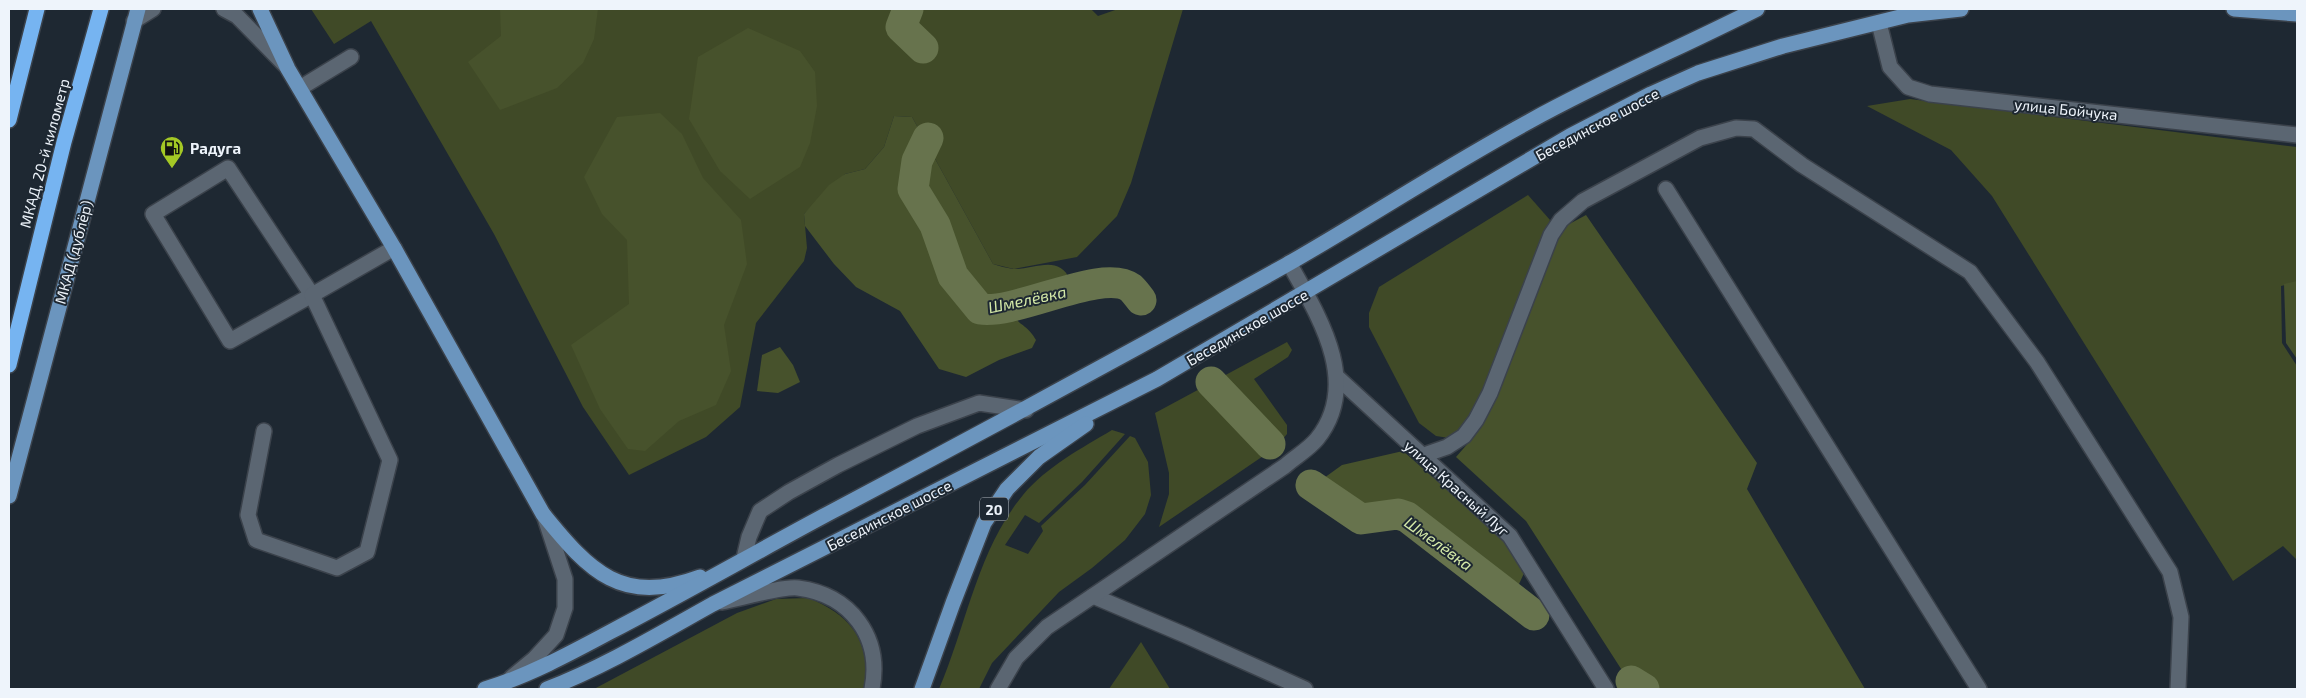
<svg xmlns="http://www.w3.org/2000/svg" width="2306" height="698" viewBox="0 0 2306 698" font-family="'Exo 2',sans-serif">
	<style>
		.green { fill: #404a27 }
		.forest { fill: #47522c }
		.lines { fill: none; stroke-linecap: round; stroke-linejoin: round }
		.river { stroke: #67734d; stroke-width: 31 }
		.minor-casing { stroke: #3b424b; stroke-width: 18 }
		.major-casing { stroke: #3b424b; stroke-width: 18 }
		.highway-casing { stroke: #3b424b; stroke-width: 18 }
		.minor { stroke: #5b6672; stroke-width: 15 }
		.major { stroke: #6b95be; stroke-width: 15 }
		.highway { stroke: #76b4f1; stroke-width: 15 }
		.labels { text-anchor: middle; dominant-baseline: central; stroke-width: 4; stroke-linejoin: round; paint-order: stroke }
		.shield { fill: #1e2832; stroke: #b0b7bf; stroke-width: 1 }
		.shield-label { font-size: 14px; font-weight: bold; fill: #eef4fb }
		.street-label { font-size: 15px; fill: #eef4fb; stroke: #1e2832 }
		.poi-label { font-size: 15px; font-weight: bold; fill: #eef4fb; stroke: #1e2832; text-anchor: start }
		.water-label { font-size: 16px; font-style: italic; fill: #d5eaa8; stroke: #1e2832 }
	</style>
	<rect width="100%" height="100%" fill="#1e2832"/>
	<g class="green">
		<polygon points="311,9 1091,9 1098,16 1118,9 1183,9 1131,183 1117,216 1077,257 1014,269 993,264 912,117 894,116 884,147 865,169 845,174 804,214 807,248 804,261 756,323 740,407 706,437 629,475 583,407 494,234 371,21 334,44"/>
		<polygon points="1910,99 2297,147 2297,282 2281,286 2282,343 2297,366 2297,560 2283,546 2233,581 1992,196 1951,150 1867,106"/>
		<polygon points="1528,195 1550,220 1485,387 1469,418 1457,433 1449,438 1436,436 1419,423 1369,327 1369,313 1379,287"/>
		<polygon points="1287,342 1292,350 1288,357 1254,379 1287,425 1287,434 1275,448 1159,527 1169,494 1169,473 1155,413"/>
		<path d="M1112,430l13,4 -43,48 -43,41 -14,-8 -20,30 23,9 15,-23 -2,-5 44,-41 45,-49 5,2 13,24 3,33 -6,19 -20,26 -33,28 -33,24 -67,71 -13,26h-40c28,-65 38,-138 84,-194 23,-28 59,-47 89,-65z"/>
		<path d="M809,598c44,19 61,43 56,91h-271l143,-76 39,-14z"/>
		<polygon points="1141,642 1170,689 1109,689"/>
	</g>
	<g class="forest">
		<polygon points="500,9 598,9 594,39 583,63 557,88 500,110 468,62 501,36"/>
		<polygon points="748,28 800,51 815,72 817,106 810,143 800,167 750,199 720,171 689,119 698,57"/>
		<polygon points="660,113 682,134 703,178 741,220 747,264 724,325 731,371 716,405 679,421 645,451 628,449 600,409 571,345 629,304 627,240 602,214 584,177 617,117"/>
		<path d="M894,116l18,1 81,147c6,2 14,4 20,5 20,1 46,-16 57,11l-3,3 -51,16c-7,28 9,20 20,41l-4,8 -33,12 -33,17 -27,-8 -39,-58 -44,-24 -22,-23 -29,-38 -1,-12 25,-29 16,-11 20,-5 19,-22z"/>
		<polygon points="1586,215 1757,463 1747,489 1865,689 1634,689 1526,521 1456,457 1470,441 1494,402 1560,229"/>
		<polygon points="2297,281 2297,359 2286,343 2284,284"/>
		<polygon points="780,347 793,365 800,382 778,393 757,391 762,355"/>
		<polygon points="1403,451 1501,537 1525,571 1514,595 1404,510 1368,514 1324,478 1342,465"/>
	</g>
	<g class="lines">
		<g class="river">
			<polyline points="908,9 901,27 923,48"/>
			<path d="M928,138l-11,23 -4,28 22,36 18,51 27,33c37,6 123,-42 151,-21 3,3 7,8 10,12"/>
			<polyline points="1211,382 1270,444"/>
			<polyline points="1311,485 1361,519 1398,514 1407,517 1534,615"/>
			<polyline points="1631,681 1644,689"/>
		</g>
		<g class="minor-casing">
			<g id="minor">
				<polyline points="224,9 237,16 285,65"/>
				<polyline points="134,21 153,9"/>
				<polyline points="1879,23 1890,67 1908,87 1930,94 2297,135"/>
				<polyline points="300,88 351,57"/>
				<polygon points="228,168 312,295 230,341 153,214"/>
				<polyline points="1666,189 1979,689"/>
				<polyline points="1337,377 1510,536 1606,689"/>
				<polyline points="264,431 248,515 256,540 337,568 367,552 390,460 312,295 394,248"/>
				<polyline points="1424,455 1447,447 1464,436 1476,420 1490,393 1551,235 1561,220 1583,201 1700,138 1736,128 1754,129 1802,165 1970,272 2037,362 2170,572 2181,617 2178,689"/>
				<polyline points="744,558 749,537 760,511 789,492 838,465 917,426 979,403 1026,410"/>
				<polyline points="1093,596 1185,635 1305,689"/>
				<path d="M722,602c16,-3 61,-16 76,-14 53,7 84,49 74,101"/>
				<polyline points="511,678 534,659 556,635 565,608 565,579 544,515"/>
				<path d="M998,689l18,-31 31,-31 238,-161c10,-9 24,-17 32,-27 45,-56 1,-124 -28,-176"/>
			</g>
		</g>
		<g class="major-casing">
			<g id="major">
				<path d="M260,9l28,60 106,179 149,266c47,58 79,92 157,63"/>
				<polyline points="2234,9 2297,14"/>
				<polyline points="9,496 138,9"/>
				<path d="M485,689c43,-13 84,-35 125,-57 75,-39 148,-81 223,-121 152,-80 303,-162 453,-246 82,-47 161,-99 244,-144 74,-41 152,-74 227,-112"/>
				<path d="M547,689c57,-22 112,-55 166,-85l444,-225 413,-243 81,-42 47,-21 85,-27 125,-31 53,-6"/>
				<polyline points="922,689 953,603 984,523 1007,489 1039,457 1086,424"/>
			</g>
		</g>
		<g class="highway-casing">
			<g id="highway">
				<polyline points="9,120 37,9"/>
				<polyline points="9,365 64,142 101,9"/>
			</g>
		</g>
		<use href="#minor" class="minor"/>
		<use href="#major" class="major"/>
		<use href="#highway" class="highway"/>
	</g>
	<defs>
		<g id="fuel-pin" transform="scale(1.25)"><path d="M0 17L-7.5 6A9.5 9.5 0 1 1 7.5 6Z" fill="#a4c825" stroke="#1e2832"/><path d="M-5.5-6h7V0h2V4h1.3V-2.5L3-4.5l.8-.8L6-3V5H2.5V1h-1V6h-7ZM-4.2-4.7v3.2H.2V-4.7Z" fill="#111"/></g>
	</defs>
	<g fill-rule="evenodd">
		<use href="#fuel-pin" x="172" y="148"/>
	</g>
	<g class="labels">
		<rect class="shield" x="980" y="497.5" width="28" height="23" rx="4"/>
		<g class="shield-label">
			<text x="994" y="509">20</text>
		</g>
		<g class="street-label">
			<text transform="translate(2066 109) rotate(6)">улица Бойчука</text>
			<text transform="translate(1597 124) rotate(-28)">Бесединское шоссе</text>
			<text transform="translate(44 153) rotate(-75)">МКАД, 20-й километр</text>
			<text transform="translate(73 252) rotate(-75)">МКАД (дублёр)</text>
			<text transform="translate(1247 327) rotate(-30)">Бесединское шоссе</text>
			<text transform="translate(1457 488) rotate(42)">улица Красный Луг</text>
			<text transform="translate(889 515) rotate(-27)">Бесединское шоссе</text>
		</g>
		<g class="poi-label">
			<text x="190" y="148">Радуга</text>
		</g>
		<g class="water-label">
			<text transform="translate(1027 299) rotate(-12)">Шмелёвка</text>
			<text transform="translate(1439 543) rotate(36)">Шмелёвка</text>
		</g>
	</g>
	<rect width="2306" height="698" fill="none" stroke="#eef4fb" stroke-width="20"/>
</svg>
